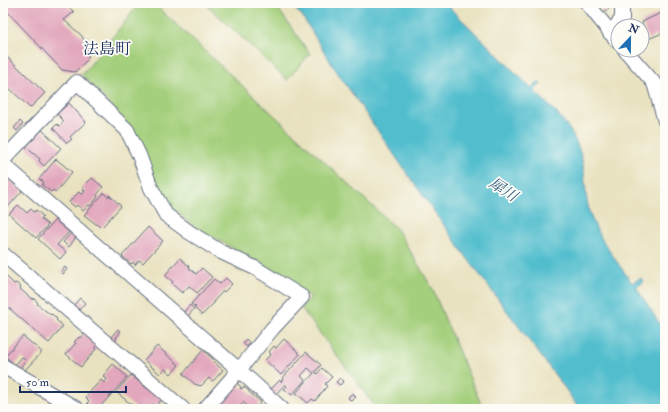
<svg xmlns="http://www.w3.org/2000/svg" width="668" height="412" viewBox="0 0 668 412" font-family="'IM FELL Double Pica','Noto Serif JP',serif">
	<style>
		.green { fill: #a4cf7b; stroke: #607f6c }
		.water { fill: #51bdcd; stroke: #367696 }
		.building { fill: #e2a7bd }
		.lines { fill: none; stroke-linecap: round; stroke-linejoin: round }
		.minor-casing { stroke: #636e80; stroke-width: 16 }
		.minor { stroke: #fff; stroke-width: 14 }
		.labels { text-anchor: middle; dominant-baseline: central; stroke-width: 3.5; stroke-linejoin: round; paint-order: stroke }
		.water-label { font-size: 15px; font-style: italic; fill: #2b5a7f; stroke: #fdfcf7 }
		.quarter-label { font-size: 16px; fill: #1b2f5e; stroke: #fdfcf7 }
	</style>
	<rect width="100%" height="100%" fill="#fdfcf7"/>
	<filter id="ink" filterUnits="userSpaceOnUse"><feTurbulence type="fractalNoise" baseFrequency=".025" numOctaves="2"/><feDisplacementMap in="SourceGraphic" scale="8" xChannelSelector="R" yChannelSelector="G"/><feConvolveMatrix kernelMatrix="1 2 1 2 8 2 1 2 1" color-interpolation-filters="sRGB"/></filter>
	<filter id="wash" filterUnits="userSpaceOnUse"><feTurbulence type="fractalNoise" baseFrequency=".012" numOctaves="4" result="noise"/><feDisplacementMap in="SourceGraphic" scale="16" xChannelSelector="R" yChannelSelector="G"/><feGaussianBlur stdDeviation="0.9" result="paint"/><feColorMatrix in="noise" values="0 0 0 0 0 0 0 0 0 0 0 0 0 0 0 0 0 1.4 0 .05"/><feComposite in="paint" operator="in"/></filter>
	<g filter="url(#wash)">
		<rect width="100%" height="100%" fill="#e9e2c0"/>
		<g class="green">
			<polygon points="140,3 153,3 397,229 432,288 483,409 377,409 301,308 311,297 269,268 196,228 165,203 136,136 111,106 82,75"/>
			<polygon points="205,3 274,3 310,54 287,80"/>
		</g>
		<path class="water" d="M290,3h155l86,85 7,-6 3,2 -7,7c24,23 43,39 49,74 3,18 2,37 9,54 9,23 26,44 40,64l9,-5 3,4 -8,5 22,34 7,9v79h-86l-12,-18 -102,-136 -56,-79 -76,-110 -32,-52c-6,-2 -6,-9 -11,-11z"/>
		<g id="blocks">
			<g class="building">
				<polygon points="3,3 64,3 74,12 64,20 82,36 88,49 88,59 75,72 62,70 3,7"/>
				<polygon points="597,3 613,3 609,9 603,12"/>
				<polygon points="665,11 665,32 648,39 642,22"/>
				<polygon points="3,53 45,93 30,108 6,85 7,84 3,81"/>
				<polygon points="69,103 86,122 70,137 72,139 67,143 53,128 57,124 59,126 64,121 57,114"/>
				<polygon points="20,121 23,124 17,131 14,128"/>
				<polygon points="42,130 61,148 44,166 39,161 40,159 26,147"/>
				<polygon points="56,159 72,172 56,192 53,190 51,192 42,185 44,182 39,179"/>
				<polygon points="3,174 22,191 8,207 3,203"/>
				<polygon points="92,178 103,187 97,195 98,197 90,206 88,205 83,211 77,205 75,207 69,202 79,192 82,195 85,191 82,188"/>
				<polygon points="104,193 108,197 109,195 121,206 102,227 101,226 100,227 84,215"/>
				<polygon points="18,205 27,213 31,209 34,212 36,210 43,216 41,219 48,225 36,238 9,214"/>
				<polygon points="55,220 69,232 57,245 66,252 60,259 38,239"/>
				<polygon points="148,227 163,241 143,263 139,260 135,265 133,262 131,264 122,256"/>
				<polygon points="71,233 76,237 69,247 63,242"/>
				<polygon points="180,258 190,267 189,268 196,274 202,268 212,277 197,293 189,286 182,293 172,284 173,282 165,275"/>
				<polygon points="65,267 67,269 63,274 61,272"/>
				<polygon points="7,277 14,284 16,283 21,287 20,289 33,300 34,298 38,303 37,304 51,315 52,314 57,319 56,320 63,326 49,343 3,303 3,282"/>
				<polygon points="226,278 232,284 224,292 223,291 214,301 215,302 202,315 194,308 196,307 191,304 214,279 220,284"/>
				<polygon points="80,298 85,303 78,311 73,306"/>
				<polygon points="190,305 194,309 187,317 183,313"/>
				<polygon points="118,329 120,331 119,332 120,333 116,338 117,339 114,342 110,338"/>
				<polygon points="85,333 98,345 95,348 96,349 81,367 66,354 76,343 74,342 79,337 81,338"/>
				<polygon points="23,336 42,352 24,371 20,368 26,361 22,357 15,365 6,357 7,356 6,355"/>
				<polygon points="246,339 250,343 247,347 243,343"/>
				<polygon points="284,339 300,354 281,375 265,360 271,354 269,352 274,346 276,348"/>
				<polygon points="157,346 179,365 171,374 165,369 160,374 144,360"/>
				<polygon points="203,350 214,360 213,361 223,370 214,380 212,381 209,378 201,386 200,385 199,386 197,384 196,385 183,374"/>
				<polygon points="306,352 321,365 315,372 317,374 322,368 332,377 325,384 327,386 315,401 312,399 308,403 296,393 314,373 308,368 301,376 305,380 292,395 284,389 287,386 285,384 276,394 271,389 280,380 281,382 283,380 282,379"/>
				<polygon points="113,364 127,377 98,409 94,409 87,403 89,401 85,397 101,380 104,383 107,379 103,376"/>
				<polygon points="131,375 149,390 150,388 162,399 156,406 153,404 148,409 137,409 116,392"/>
				<polygon points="340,378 344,381 340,385 336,382"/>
				<polygon points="237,383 241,387 240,388 241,389 244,387 249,391 249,392 261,402 255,409 250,409 243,402 241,405 242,406 241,406 242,408 242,409 227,409 220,403"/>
				<polygon points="353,393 356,397 352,400 351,399 350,400 348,398 349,397 349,396"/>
			</g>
		</g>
	</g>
	<g filter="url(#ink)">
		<use href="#blocks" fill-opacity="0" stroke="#636e80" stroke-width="1"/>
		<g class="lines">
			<g class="minor-casing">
				<g id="minor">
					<polyline points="587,3 618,42"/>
					<polyline points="610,33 622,19 622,3"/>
					<polyline points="625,50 654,83 665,93"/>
					<polyline points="654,83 665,121"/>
					<polyline points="3,160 77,82 127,130 139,155 151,188 166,215 189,232 208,244 221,252 255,268 302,297 272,329 239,370 205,409"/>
					<polyline points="3,164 239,370 282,409"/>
					<polyline points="3,254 183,409"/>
					<polyline points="3,366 77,409"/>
				</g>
			</g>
			<use href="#minor" class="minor"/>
		</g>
	</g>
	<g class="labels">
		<g class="water-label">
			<text transform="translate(503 190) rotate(33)">犀川</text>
		</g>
		<g class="quarter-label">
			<text x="107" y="49">法島町</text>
		</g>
	</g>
	<rect width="668" height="412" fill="none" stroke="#fdfcf7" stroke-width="16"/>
	<g transform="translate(630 38) rotate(22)"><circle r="19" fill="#fdfcf7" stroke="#a3aaba"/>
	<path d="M0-3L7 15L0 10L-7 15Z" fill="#1f6fb2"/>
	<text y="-6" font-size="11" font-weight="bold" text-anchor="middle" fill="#1b2f5e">N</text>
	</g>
	<path d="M20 386v6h106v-6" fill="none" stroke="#1b2f5e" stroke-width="2"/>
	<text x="26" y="386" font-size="12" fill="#1b2f5e" stroke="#fdfcf7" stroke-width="3" paint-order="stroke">50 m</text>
</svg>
